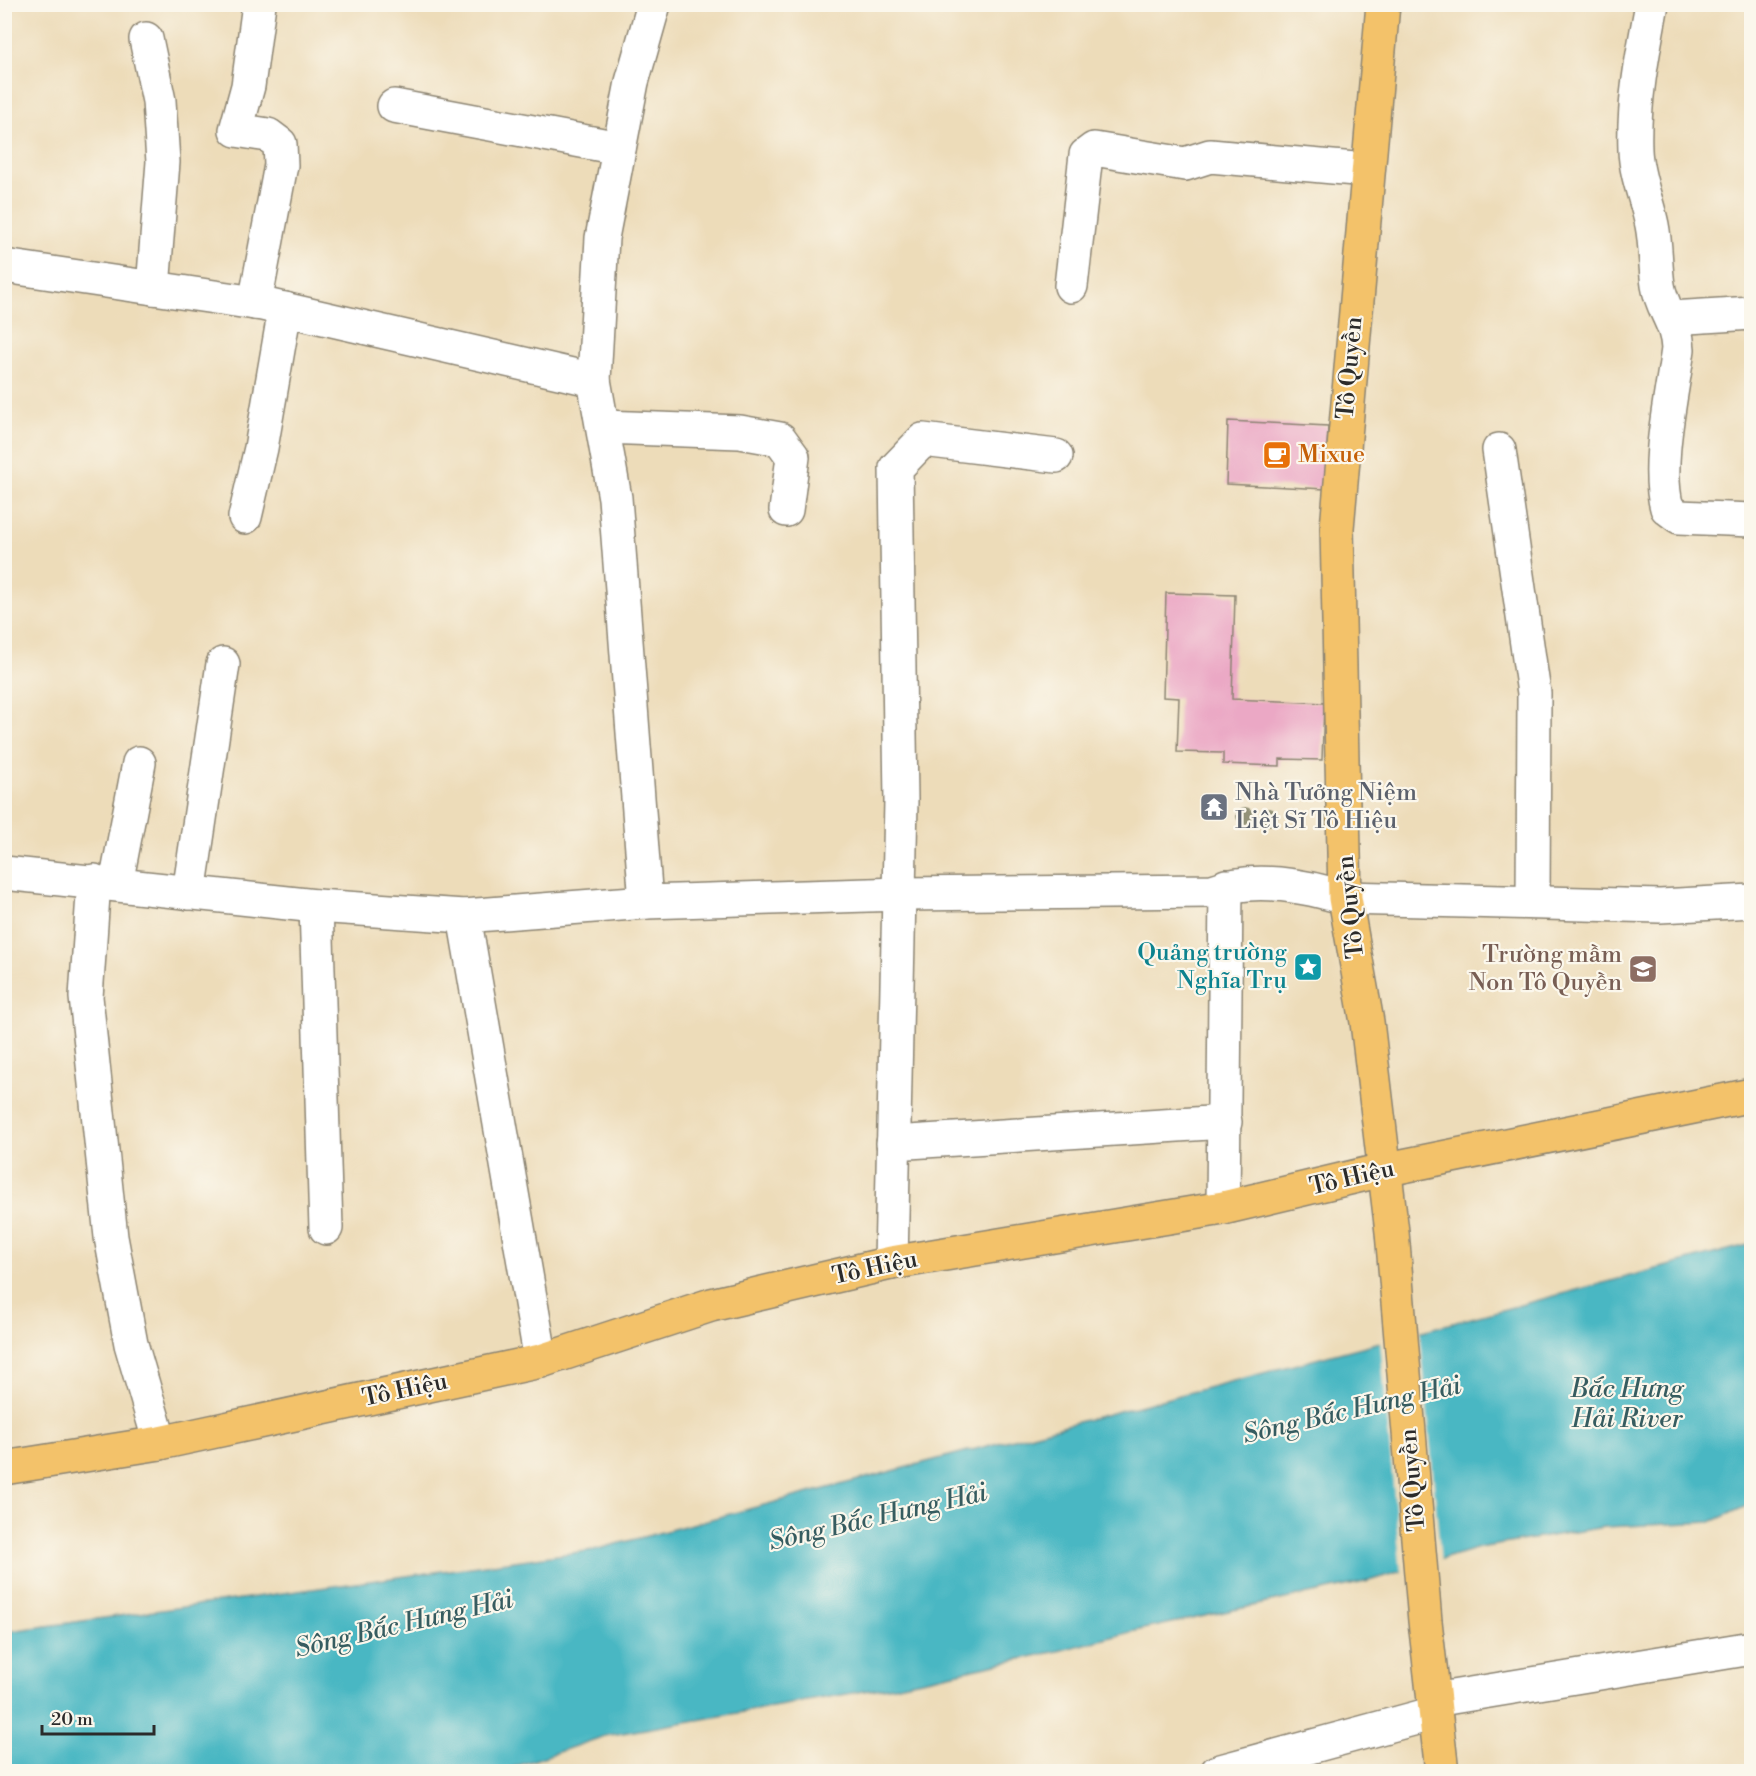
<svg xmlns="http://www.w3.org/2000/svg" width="1756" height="1776" viewBox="0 0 1756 1776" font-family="'Libre Bodoni',serif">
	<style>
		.water { fill: #49b7c3; stroke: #3a7177; stroke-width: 1.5 }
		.pier { fill: #eddcb9 }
		.building { fill: #eba8c5 }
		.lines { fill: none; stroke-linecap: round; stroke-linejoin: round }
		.minor-casing { stroke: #8c8472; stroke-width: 36 }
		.major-casing { stroke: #8c8472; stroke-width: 36 }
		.minor { stroke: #fff; stroke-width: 33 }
		.major { stroke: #f3c26a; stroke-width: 33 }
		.tree { fill: #939278 }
		.labels { text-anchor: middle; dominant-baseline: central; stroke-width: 4.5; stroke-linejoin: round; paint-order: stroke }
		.street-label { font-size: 24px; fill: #2b2b2b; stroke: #fbf7ec }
		.food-label { font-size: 24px; fill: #c56008; stroke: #fbf7ec; text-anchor: start }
		.worship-label { font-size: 24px; fill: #5b616d; stroke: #fbf7ec; text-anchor: start }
		.culture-label { font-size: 24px; fill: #0d838f; stroke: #fbf7ec; text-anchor: end }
		.education-label { font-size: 24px; fill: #785e54; stroke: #fbf7ec; text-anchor: end }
		.water-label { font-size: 26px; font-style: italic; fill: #365c60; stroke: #fbf7ec }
	</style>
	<rect width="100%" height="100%" fill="#fbf7ec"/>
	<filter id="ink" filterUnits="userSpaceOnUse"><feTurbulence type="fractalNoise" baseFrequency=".0167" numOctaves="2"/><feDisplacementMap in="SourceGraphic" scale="12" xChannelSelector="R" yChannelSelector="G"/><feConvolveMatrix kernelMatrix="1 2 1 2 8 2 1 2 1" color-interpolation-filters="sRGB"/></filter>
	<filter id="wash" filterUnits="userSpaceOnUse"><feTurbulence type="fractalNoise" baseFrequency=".008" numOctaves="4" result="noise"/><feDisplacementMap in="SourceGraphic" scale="24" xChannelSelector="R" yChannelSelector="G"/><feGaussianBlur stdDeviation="1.35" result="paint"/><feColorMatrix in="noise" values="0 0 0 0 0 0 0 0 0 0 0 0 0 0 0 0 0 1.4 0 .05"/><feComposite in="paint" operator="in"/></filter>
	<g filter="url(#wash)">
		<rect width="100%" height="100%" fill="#eddcb9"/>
		<polygon class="water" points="1751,1244 1751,1504 1711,1522 1604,1527 1479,1548 1365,1582 1139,1630 1058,1651 893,1686 605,1736 502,1771 5,1771 4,1632 594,1550"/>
		<polygon class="pier" points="1420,1329 1441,1563 1401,1574 1380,1340"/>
		<g id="blocks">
			<g class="building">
				<polygon points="1228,421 1328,426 1325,489 1226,484"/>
				<polygon points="1166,593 1235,595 1232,699 1324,703 1322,760 1280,759 1280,766 1223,764 1223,753 1177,752 1179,698 1163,697"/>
			</g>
		</g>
	</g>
	<g filter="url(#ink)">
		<use href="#blocks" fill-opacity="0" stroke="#8c8472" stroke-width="1.5"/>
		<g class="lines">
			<g class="minor-casing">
				<g id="minor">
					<path d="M1652,4c-9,48 -19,97 -17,146 1,26 12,50 17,75 4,20 3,40 6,60 4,25 19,37 20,64 -6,46 -23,116 -11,159l12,9 73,3"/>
					<polyline points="146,39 159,101 163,162 153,288"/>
					<polyline points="394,106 619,148"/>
					<polyline points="4,266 262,304 594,380"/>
					<polyline points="1071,286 1086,155 1094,149 1185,164 1210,156 1366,170"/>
					<polyline points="255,303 281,165 280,144 268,135 236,130 248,86 259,4"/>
					<polyline points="1672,318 1752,313"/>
					<polyline points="603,427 740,432 780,439 793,457 786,510"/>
					<polyline points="1499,450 1534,693 1533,902"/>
					<polyline points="245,517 261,448 285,309"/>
					<path d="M4,873l312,33 148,10 182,-14 255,-8 311,-3c43,-15 91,-6 133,7l315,8 92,-5"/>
					<polyline points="94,881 86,997 111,1237 131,1344 160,1443"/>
					<polyline points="116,884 139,763"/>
					<polyline points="189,893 223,664"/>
					<polyline points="646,902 615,498 594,380 602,238 632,82 654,4"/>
					<polyline points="316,906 326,1228"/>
					<polyline points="464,916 541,1361"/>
					<polyline points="893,1143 1225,1122"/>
					<polyline points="1223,1208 1226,886"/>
					<polyline points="891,1263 901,801 896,468 923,440 1056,456"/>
					<polyline points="1434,1700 1752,1648"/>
					<polyline points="1217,1772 1435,1713"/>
				</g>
			</g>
			<g class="major-casing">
				<g id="major">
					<polyline points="1383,4 1337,528 1345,898 1367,1022 1392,1232 1425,1621 1442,1772"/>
					<polyline points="4,1468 160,1443 541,1361 711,1305 891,1263 1223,1208 1383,1170 1752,1095"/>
				</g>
			</g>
			<use href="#minor" class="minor"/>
			<use href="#major" class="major"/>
		</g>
		<g class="tree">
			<circle cx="1245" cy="816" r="9"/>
			<circle cx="1269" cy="817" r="9"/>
		</g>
	</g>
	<defs>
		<g id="cafe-square" transform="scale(1.5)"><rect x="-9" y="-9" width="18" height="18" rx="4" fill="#e8710a" stroke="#fbf7ec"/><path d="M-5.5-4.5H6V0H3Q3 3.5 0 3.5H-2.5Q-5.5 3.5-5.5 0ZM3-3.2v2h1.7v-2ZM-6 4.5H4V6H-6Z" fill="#fff"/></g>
		<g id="temple-square" transform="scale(1.5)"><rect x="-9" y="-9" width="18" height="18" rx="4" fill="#6b7280" stroke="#fbf7ec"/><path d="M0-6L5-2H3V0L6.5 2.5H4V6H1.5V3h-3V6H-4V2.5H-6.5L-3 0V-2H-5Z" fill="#fff"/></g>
		<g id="sight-square" transform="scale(1.5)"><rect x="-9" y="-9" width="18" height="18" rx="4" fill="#0f9aa8" stroke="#fbf7ec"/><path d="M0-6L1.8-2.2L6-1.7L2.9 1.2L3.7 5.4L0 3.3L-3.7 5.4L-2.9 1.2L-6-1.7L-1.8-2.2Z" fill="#fff"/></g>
		<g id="school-square" transform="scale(1.5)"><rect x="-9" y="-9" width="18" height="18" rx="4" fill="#8d6e63" stroke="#fbf7ec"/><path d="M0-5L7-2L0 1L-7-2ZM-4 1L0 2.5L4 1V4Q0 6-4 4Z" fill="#fff"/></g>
	</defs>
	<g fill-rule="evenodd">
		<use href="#cafe-square" x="1277" y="455"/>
		<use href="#temple-square" x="1214" y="807"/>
		<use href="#sight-square" x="1308" y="967"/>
		<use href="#school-square" x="1643" y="969"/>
	</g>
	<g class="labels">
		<g class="street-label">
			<text transform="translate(1350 368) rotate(-85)">Tô Quyền</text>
			<text transform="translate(1351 907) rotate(-96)">Tô Quyền</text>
			<text transform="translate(1352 1178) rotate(-13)">Tô Hiệu</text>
			<text transform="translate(875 1268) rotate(-12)">Tô Hiệu</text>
			<text transform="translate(405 1390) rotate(-12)">Tô Hiệu</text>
			<text transform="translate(1413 1480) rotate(-95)">Tô Quyền</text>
		</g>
		<g class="food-label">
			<text x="1298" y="455">Mixue</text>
		</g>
		<g class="worship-label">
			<text x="1235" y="793">Nhà Tưởng Niệm<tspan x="1235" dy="28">Liệt Sĩ Tô Hiệu</tspan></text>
		</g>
		<g class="culture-label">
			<text x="1287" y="953">Quảng trường<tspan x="1287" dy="28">Nghĩa Trụ</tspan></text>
		</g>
		<g class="education-label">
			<text x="1622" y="955">Trường mầm<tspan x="1622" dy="28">Non Tô Quyền</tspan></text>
		</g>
		<g class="water-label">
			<text x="1627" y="1389">Bắc Hưng<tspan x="1627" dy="30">Hải River</tspan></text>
			<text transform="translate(1352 1410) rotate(-13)">Sông Bắc Hưng Hải</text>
			<text transform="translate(878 1517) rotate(-13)">Sông Bắc Hưng Hải</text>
			<text transform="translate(404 1624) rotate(-13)">Sông Bắc Hưng Hải</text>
		</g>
	</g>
	<rect width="1756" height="1776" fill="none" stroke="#fbf7ec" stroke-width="24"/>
	<path d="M42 1725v9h112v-9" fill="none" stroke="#2b2b2b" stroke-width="3"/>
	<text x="51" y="1725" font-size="18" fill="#2b2b2b" stroke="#fbf7ec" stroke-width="4.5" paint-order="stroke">20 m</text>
</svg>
